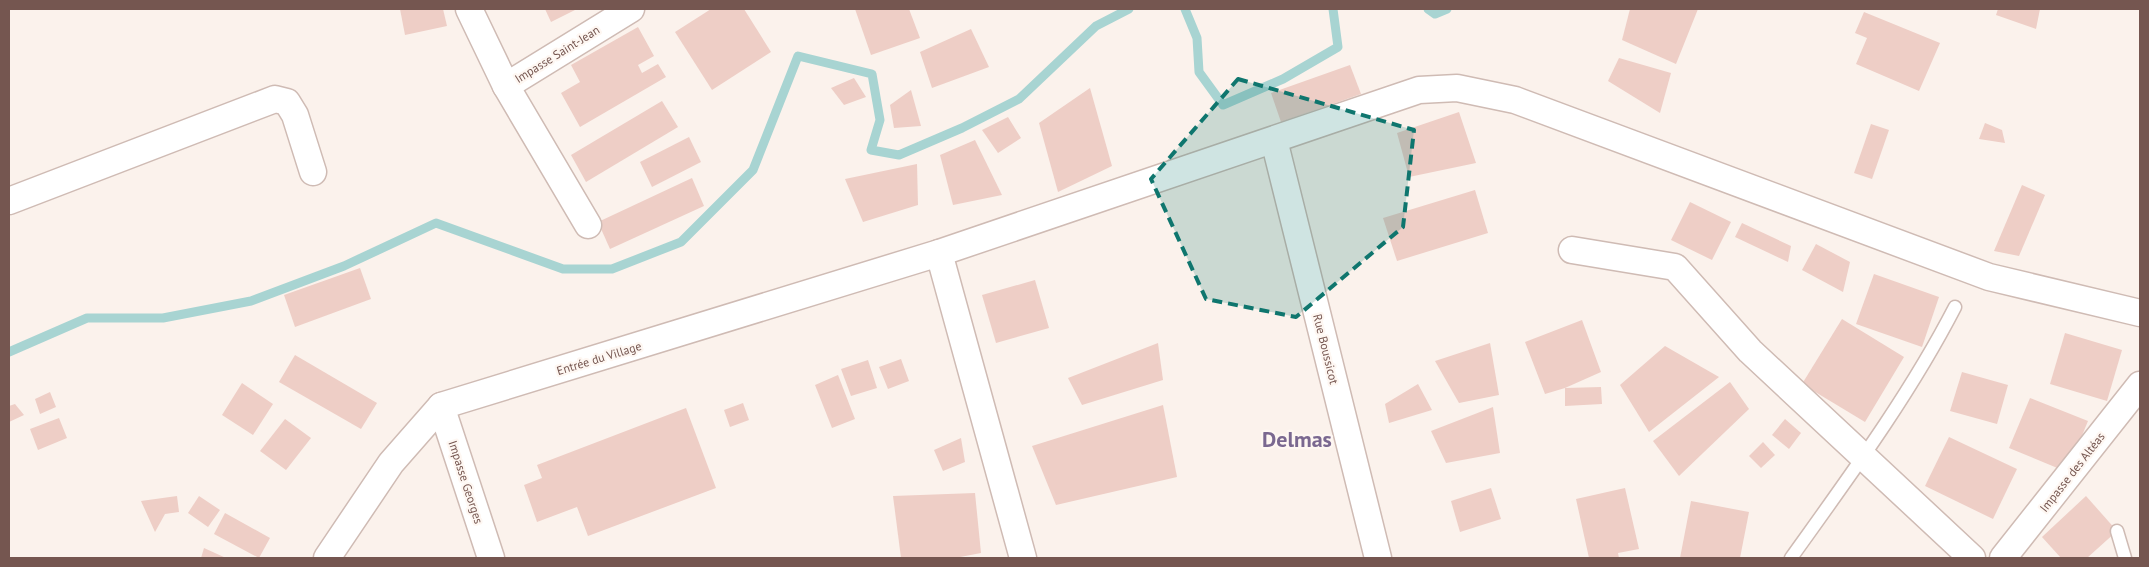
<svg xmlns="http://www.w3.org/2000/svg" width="2149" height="567" viewBox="0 0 2149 567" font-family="'PT Sans',sans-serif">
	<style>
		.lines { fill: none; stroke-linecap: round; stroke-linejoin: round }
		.stream { stroke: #a8d4d2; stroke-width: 9 }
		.building { fill: #eecec6 }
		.lane-casing { stroke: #cfbbb4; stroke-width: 15 }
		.street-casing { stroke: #cfbbb4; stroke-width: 29 }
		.lane { stroke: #fff; stroke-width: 12 }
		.street { stroke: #fff; stroke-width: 26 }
		.marked { fill: #0f766e; fill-opacity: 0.2; stroke: #0f766e; stroke-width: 4; stroke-dasharray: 10 6; stroke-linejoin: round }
		.labels { text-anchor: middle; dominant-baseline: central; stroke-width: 4.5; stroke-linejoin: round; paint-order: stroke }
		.street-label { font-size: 12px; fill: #755650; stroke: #fef7f2 }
		.town-label { font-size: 22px; font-weight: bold; fill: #7a6890; stroke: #fef7f2 }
	</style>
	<rect width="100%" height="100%" fill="#fbf2ec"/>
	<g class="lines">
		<g class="stream">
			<polyline points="1185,9 1197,38 1199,72 1223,105 1283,79 1338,47 1333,9"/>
			<polyline points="1428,9 1435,14 1447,9"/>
			<polyline points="9,352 87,318 163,318 251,301 344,266 436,223 563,269 612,269 681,242 753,170 798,56 872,74 880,120 871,150 899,155 962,128 1019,99 1096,26 1129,9"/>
		</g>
	</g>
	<g class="building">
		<polygon points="400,9 443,9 447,26 405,35"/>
		<polygon points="545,9 577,9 551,22"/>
		<polygon points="711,9 744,9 771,52 712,90 675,32"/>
		<polygon points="855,9 909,9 920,38 871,55"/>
		<polygon points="1630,9 1698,9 1676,64 1622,40"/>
		<polygon points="1998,9 2040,9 2036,29 1996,15"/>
		<polygon points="1864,12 1940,43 1919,91 1856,64 1867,38 1855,33"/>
		<polygon points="638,27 654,56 638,65 642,73 658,64 666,77 580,127 561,93 580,82 571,65"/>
		<polygon points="971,29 989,67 932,88 920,52"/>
		<polygon points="1619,58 1671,73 1660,113 1608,81"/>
		<polygon points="1350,65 1361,94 1281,122 1271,93"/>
		<polygon points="854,78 866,97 844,105 831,88"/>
		<polygon points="1090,88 1112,166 1058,192 1039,123"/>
		<polygon points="911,90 921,126 894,128 890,105"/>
		<polygon points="662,101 678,127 586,182 571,155"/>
		<polygon points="1459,112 1476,163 1409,177 1397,133"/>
		<polygon points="1008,117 1021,138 998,153 982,130"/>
		<polygon points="1985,123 2002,130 2005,143 1979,139"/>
		<polygon points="1871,124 1889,130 1872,179 1854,173"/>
		<polygon points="689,137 701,162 652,187 640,162"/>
		<polygon points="975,140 1002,195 953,205 940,155"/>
		<polygon points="917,164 918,205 863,222 845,179"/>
		<polygon points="692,178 704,206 610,249 598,222"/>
		<polygon points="2022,185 2045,195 2019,256 1994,251"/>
		<polygon points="1475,190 1488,233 1397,261 1383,218"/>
		<polygon points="1690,202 1731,222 1712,260 1671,240"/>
		<polygon points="1742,223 1791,246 1788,262 1735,237"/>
		<polygon points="1816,244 1850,262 1843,292 1802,270"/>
		<polygon points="360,268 371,299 295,327 284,295"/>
		<polygon points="1874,274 1939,297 1922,347 1856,324"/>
		<polygon points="1035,280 1049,328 996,343 982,295"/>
		<polygon points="1842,319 1904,357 1865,422 1802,384"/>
		<polygon points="1582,320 1601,372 1565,388 1601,387 1602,404 1565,406 1565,388 1545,394 1525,342"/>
		<polygon points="2065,333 2122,350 2107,401 2050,384"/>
		<polygon points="1158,343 1163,380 1082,405 1068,378"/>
		<polygon points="1490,343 1499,395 1459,403 1435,361"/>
		<polygon points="1665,346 1719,377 1649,432 1620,385"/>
		<polygon points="295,355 377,403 361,429 279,382"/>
		<polygon points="901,359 909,381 888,389 879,367"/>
		<polygon points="868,360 877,388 851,396 841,369"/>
		<polygon points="1962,372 2008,385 1997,424 1950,411"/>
		<polygon points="838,375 855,419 832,428 815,385"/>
		<polygon points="1730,382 1749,409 1679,476 1653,441"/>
		<polygon points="242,383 273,404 253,435 222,415"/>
		<polygon points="1418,384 1432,410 1389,423 1385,404"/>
		<polygon points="50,392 56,407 40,414 35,399"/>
		<polygon points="2030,398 2088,421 2067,472 2009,448"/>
		<polygon points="743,403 749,420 730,427 724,410"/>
		<polygon points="15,404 24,415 9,422 9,406"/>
		<polygon points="1163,405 1177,477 1056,505 1032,446"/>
		<polygon points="1493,407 1500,453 1446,463 1431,431"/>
		<polygon points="686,408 716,488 588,536 577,507 537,522 524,485 542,478 537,465"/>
		<polygon points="59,418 67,438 38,450 30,429"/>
		<polygon points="285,419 311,438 286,470 260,451"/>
		<polygon points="1785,419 1801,433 1789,449 1772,435"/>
		<polygon points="1949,437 2017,469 1993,519 1925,486"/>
		<polygon points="961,438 965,462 943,471 934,450"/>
		<polygon points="1763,442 1775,455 1761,468 1749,456"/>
		<polygon points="1491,488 1501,519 1460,532 1451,501"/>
		<polygon points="1625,488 1639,549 1618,553 1619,558 1589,558 1576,499"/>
		<polygon points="975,493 981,553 955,558 901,558 893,496"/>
		<polygon points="177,496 179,512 165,514 155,532 141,501"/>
		<polygon points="199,496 220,510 208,527 188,513"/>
		<polygon points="2086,496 2117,531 2087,558 2061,558 2042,537"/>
		<polygon points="1691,501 1749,512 1740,558 1680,558"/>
		<polygon points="225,513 270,538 259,558 214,534"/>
		<polygon points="204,548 226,558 201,558"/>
	</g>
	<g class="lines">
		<g class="lane-casing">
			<g id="lane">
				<polyline points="2117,531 2125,558"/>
				<path d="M1791,558c58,-81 118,-162 164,-251"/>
			</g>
		</g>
		<g class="street-casing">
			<g id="street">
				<polyline points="469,9 506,86 631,9"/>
				<polyline points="506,86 588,225"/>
				<polyline points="1274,140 1378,558"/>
				<polyline points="9,201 275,99 287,102 295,115 313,172"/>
				<polyline points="1572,250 1675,267 1750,351 1972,558"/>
				<polyline points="939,253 1023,558"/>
				<polyline points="441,406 491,558"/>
				<polyline points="327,558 391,463 441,406 939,253 1419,90 1457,88 1515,100 1989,277 2140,313"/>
				<polyline points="2003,558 2140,385"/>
			</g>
		</g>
		<use href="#lane" class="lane"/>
		<use href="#street" class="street"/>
	</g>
	<path class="marked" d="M1238,79l176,51 -11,97 -107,90 -90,-18 -55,-120z"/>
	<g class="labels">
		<g class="street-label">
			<text transform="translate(557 54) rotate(-32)">Impasse Saint-Jean</text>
			<text transform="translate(1326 349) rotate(76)">Rue Boussicot</text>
			<text transform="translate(599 358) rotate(-17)">Entrée du Village</text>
			<text transform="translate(2072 472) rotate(-52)">Impasse des Altéas</text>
			<text transform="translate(466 482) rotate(72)">Impasse Georges</text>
		</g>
		<g class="town-label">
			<text x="1297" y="439">Delmas</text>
		</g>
	</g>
	<rect width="2149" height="567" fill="none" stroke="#755650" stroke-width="20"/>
</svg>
